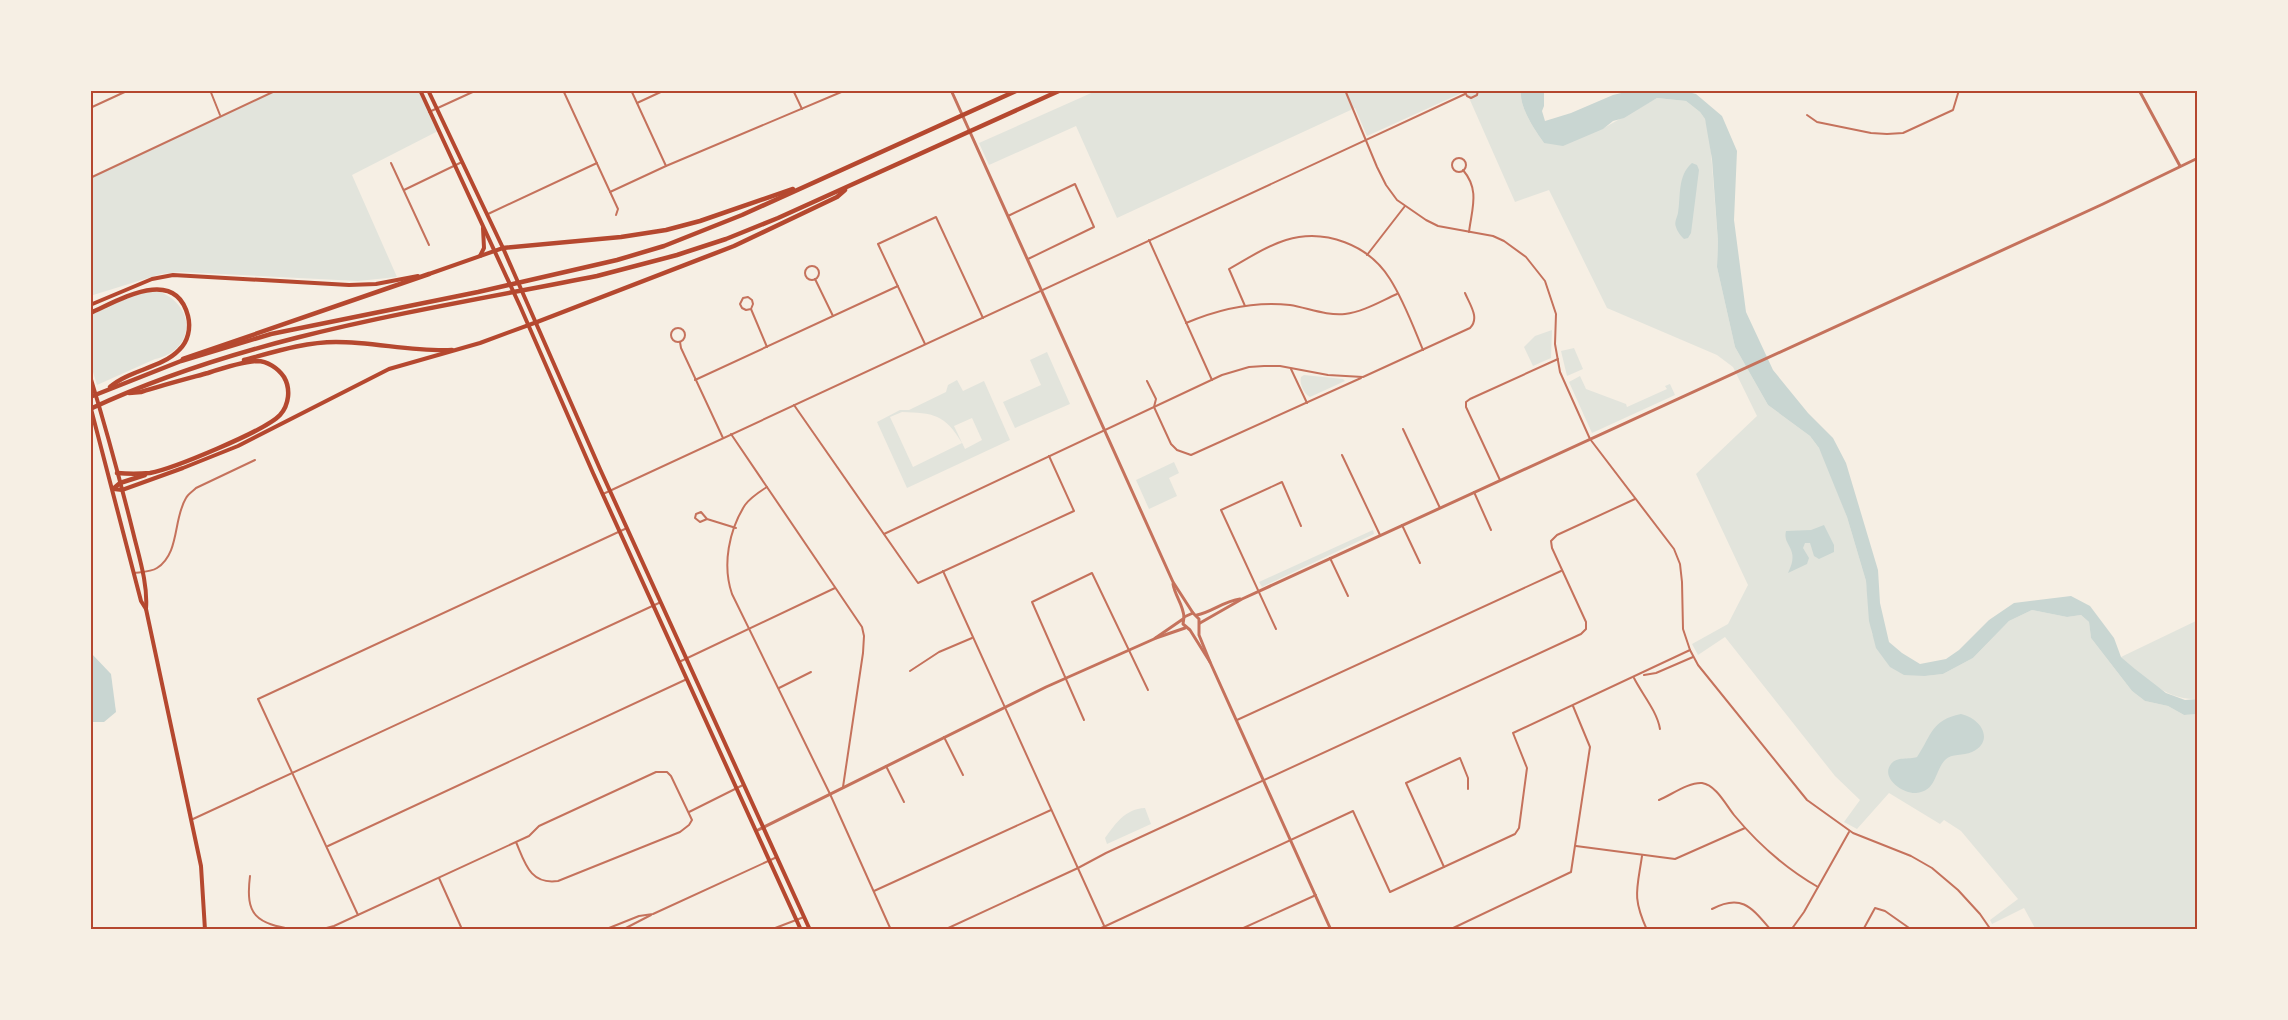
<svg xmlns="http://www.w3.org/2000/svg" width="2288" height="1020" viewBox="0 0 2288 1020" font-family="'Sofia Sans Condensed',sans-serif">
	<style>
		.green { fill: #e2e4dc; fill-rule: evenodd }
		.water { fill: #c9d6d2 }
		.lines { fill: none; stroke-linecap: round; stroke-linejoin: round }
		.minor { stroke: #c5725c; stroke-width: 2 }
		.tertiary { stroke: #c5725c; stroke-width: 3 }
		.secondary { stroke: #b5482f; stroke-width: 4 }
		.primary { stroke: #b5482f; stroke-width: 4 }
		.motorway { stroke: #b5482f; stroke-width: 4.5 }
		.neatline { fill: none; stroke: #b5482f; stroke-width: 2 }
	</style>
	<rect width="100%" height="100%" fill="#f6efe4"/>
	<g class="green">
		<polygon points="277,90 420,90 438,131 352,175 397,277 358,281 180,272 161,274 90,296 90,178"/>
		<path d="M1098,90h423c-2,17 13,39 23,53l58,-14 55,-31 29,3 14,11 5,7 5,20 8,103 -1,25 18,80 33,58 42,31 9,12 8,16 20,53 19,64 6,53 53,42 18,-2 30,-16 36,-37 23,-11 35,7 14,-2 8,7 2,16 41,53 13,10 23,5 16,9 14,-1v216h-162l-12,-22 -32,16 -2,-4 28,-21 -57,-68 -17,-11 -4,4 -51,-31 -32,36 -13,-7 16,-22 -25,-24 -110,-139 -27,18 -6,-11 36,-20 20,-39 -52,-111 61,-58 -24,-49 -16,-12 -110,-47 -58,-118 -34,12 -49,-111 -99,45 -12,-28 -238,110 -41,-92 -87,39 -10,-22z"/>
		<path d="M157,291c40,13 39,60 -2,68l-58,26 -7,-23v-46c20,-11 44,-23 67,-25z"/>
		<polygon points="1552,330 1551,358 1533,366 1524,347 1535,336"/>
		<polygon points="1574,348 1583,369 1567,376 1561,351"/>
		<polygon points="1047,352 1070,404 1015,428 1003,402 1041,385 1030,360"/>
		<path d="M1304,375l39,4 2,2 -35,16c-6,-3 -11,-14 -9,-20z"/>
		<polygon points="1580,376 1586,389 1626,404 1627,407 1667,389 1665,386 1670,384 1675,395 1592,433 1569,382"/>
		<path d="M957,380l6,11 21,-10 26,59 -103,48 -30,-66 23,-12h9l37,-18 2,-7zM902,412c31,1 43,2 60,31l-49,24 -23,-50zM972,418l10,22 -17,9 -11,-23z"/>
		<polygon points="1174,462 1179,473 1169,478 1177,496 1149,509 1136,480"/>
		<polygon points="1373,530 1374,534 1262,587 1259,582"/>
		<path d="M2198,620v79c-32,2 -54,-22 -77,-42z"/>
		<path d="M1145,808l6,16 -44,20 -2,-6c11,-15 20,-29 40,-30z"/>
	</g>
	<g class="water">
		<path d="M1521,90h23v16l-2,5 3,10 26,-8 42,-18 21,-5h46l16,4 26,22 15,35 -3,69 12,92 27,58 35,43 25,25 13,25 32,107 2,33 9,39 13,11 18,11 26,-5 13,-9 30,-30 25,-17 57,-7 19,10 24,32 7,19 14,12 31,24 19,7 13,-1v15l-14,1 -16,-9 -23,-5 -13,-10 -41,-53 -2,-16 -8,-7 -14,2 -35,-7 -23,11 -36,37 -30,16 -18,2 -21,-1 -14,-8 -14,-19 -7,-27 -3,-40 -19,-64 -28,-69 -9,-12 -42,-31 -33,-58 -18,-80 1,-25 -6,-83 -7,-40 -5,-7 -14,-11 -29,-3 -33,20 -11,3 -10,8 -40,17 -19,-3c-10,-14 -25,-36 -23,-53z"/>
		<path d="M1692,163l5,2 2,5 -8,63 -3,5 -4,1c-3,-3 -7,-8 -8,-12 -2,-5 1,-9 2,-14 3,-16 -1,-37 14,-50z"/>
		<path d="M1824,525l10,20v7l-15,7 -5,-3 -4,-13h-5l-2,5 6,10 -2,6 -19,9c13,-25 -6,-27 -2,-42l25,-1z"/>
		<polygon points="90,652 111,674 116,712 104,722 90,722"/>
		<path d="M1961,714c22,5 33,28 11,38 -9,4 -20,1 -27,8 -11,12 -8,31 -29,33 -13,1 -36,-15 -25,-29 6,-8 18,-4 26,-7 15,-22 14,-37 44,-43z"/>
	</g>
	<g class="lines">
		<g class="minor">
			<polyline points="210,90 220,115"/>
			<polyline points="563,90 618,209 616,215"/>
			<polyline points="631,90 666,166"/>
			<polyline points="793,90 802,109"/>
			<polyline points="1345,90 1377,167 1386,185 1397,200 1426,220 1438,226 1493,236 1504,241 1526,257 1545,281 1556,314 1555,344 1560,372 1590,439 1674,549 1680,564 1682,582 1683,629 1690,650 1698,665 1807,800 1853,833 1911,856 1932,868 1958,890 1980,914 1991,930"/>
			<polyline points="1464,90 1467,96 1471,98 1477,95 1478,90"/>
			<polyline points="637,103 665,90"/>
			<polyline points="90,108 129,90"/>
			<polyline points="429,112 477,90"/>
			<polyline points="1807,115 1817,122 1871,133 1887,134 1903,133 1953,110 1959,90"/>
			<circle cx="1459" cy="165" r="7"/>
			<polyline points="391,163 429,245"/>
			<path d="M1463,170c17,20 9,38 6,62"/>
			<polyline points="90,178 277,90"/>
			<polyline points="404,190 462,162"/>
			<polyline points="610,192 666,166 846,90"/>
			<polyline points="488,214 597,163"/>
			<polyline points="1008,216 1075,184 1094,227 1028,259"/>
			<polyline points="1149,240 1212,380"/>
			<polyline points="1367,255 1405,206"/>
			<circle cx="812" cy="273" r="7"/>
			<polyline points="815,279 833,316"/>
			<path d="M1245,306l-16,-37c18,-10 37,-23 57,-29 39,-12 83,5 104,39 14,22 23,47 33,71"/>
			<polyline points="751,309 746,310 742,308 740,304 743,298 748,297 752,300 753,304 751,309 767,347"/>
			<path d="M1186,323c33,-14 68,-22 104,-18 18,3 37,11 55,9 18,-2 36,-13 52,-20"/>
			<circle cx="678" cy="335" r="7"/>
			<polyline points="680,342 681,348 723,438"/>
			<polyline points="925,344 878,244 936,217 983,318"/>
			<polyline points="1291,369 1307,403"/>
			<polyline points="695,380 898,286"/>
			<polyline points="1147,381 1156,399 1154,407 1171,444 1177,450 1191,455 1361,378"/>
			<polyline points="794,405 918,583 1074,511 1049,456"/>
			<polyline points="1403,429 1440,508"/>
			<polyline points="731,434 862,627 864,636 863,653 843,787"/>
			<polyline points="1342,455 1380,535"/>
			<polyline points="1500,480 1466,407 1466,402 1470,399 1558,359"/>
			<path d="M767,487c-8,5 -16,10 -22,18 -16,25 -23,60 -13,89l98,200 61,136"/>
			<polyline points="1474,492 1491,530"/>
			<polyline points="603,494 1465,94"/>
			<polyline points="707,519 700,522 695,518 696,514 701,512 707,519 736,528"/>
			<polyline points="1402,525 1420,563"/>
			<path d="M884,534l338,-159 27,-8 15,-1h16l48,9 35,2 107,-49c10,-10 0,-23 -5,-35"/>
			<polyline points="1330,558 1348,596"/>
			<polyline points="943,571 1106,930"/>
			<path d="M134,573c8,-1 17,-1 23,-5 23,-15 16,-49 29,-70 2,-4 7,-7 10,-10l59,-28"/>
			<polyline points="1276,629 1221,510 1282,482 1301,526"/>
			<polyline points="679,662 835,588"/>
			<polyline points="910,671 939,652 972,638"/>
			<polyline points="1644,675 1656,673 1693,657"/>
			<path d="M1634,678c8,16 23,33 26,51"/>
			<polyline points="779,688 811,672"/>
			<polyline points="1084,720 1032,602 1092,573 1148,690"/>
			<polyline points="1237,720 1561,571"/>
			<polyline points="944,737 963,775"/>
			<polyline points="886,766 904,802"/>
			<path d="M1659,800c12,-5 30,-18 43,-17 14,2 24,22 32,32 24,29 51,53 84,72"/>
			<polyline points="689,812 743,785"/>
			<polyline points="193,819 661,602"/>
			<polyline points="328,846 687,679"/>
			<polyline points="1576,846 1675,859 1745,828"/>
			<path d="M1642,856c-5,34 -10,41 5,74"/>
			<polyline points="1444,867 1406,783 1460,758 1468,778 1468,789"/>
			<path d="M250,876c-5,40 6,47 45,54"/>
			<polyline points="439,878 461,927"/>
			<polyline points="874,891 1051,810"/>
			<path d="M1712,909c30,-16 40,-1 59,21"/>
			<polyline points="358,915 258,699 627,528"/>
			<path d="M319,930l15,-4 195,-90 10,-10 117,-54h11l4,4 21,44 -3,5 -9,7 -122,49c-28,4 -33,-18 -42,-39"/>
			<polyline points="604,930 639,916 653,914 777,857"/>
			<polyline points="622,930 651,915"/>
			<polyline points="770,930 804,917"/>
			<polyline points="944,930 1078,868 1106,853 1581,634 1586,629 1586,622 1552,548 1551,541 1557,535 1635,499"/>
			<polyline points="1097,930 1353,811 1390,892 1515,834 1519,828 1527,768 1513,733 1690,650"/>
			<polyline points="1239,930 1316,895"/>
			<polyline points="1449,930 1571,872 1590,747 1573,706"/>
			<polyline points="1791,930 1804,912 1849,832"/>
			<polyline points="1863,930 1875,908 1885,911 1912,930"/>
		</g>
		<g class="tertiary">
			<polyline points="951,90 1173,582 1193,613 1199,619 1199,635 1210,662 1331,930"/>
			<polyline points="2139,90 2180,166"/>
			<path d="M1173,584c2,12 10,20 11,33"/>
			<polyline points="1193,613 1184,617 1183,624 1190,630 1210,662"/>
			<path d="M1197,615c15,-3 27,-14 43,-16"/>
			<polyline points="1200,623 1242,599 2103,204 2198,158"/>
			<polyline points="1156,638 1185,628"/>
			<polyline points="756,831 1046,687 1154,639 1183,619"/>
		</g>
		<g class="secondary">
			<polyline points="420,90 520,306 593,473 801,930"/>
			<polyline points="428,90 503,248 600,469 810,930"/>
		</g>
		<g class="primary">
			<polyline points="480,256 484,248 483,228"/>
			<polyline points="429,274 503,248"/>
			<polyline points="90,305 152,279 173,275 349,285 376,284 418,276"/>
			<path d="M90,376c16,52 30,104 43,156 6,25 15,52 13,77l55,257 4,64"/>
			<polyline points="90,405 141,601 146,609"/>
			<polyline points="113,489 122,490 183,468 238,446 389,369 480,343 537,322"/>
		</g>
		<g class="motorway">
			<polyline points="503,248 621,237 666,230 700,221 793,189"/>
			<path d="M90,313c28,-12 85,-48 98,3 3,12 0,26 -9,34 -17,18 -50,20 -69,37"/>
			<polyline points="537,322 734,246 837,197 845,190"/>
			<polyline points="183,359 429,274"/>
			<path d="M244,360c30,-8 61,-18 92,-18 39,0 77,10 116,8"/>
			<polyline points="90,397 181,361 271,334 478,292 617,260 664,246 742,215 1018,90"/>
			<path d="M90,409c159,-74 336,-99 507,-133l80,-21 49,-16 52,-21 283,-128"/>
			<path d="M117,473c11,1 22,1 33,0 22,-4 115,-42 130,-58 9,-10 11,-26 4,-38 -6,-9 -17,-16 -27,-16 -16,1 -34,7 -49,12 -22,6 -45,12 -67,19l-12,1"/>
			<polyline points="113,489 120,483 145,475"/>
		</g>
	</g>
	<rect width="2288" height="1020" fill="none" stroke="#f6efe4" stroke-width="183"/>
	<rect x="92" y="92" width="2104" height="836" class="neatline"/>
</svg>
